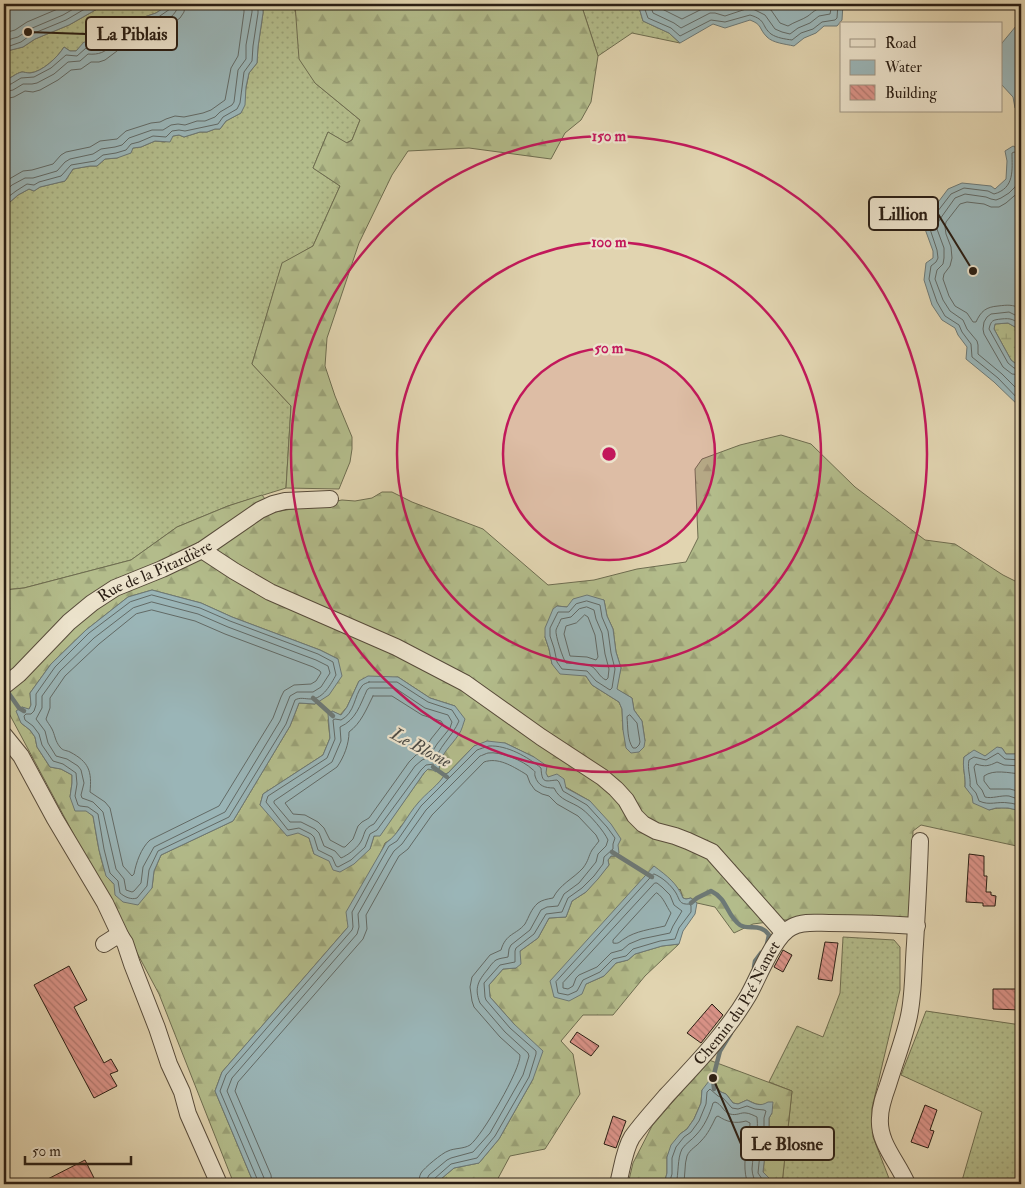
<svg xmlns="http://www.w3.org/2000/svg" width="1025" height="1188" viewBox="0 0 1025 1188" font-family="'IM FELL Double Pica',serif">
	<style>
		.grass { fill: url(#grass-dots); stroke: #6e6d50 }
		.forest { fill: url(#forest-firs); stroke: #6e6d50; fill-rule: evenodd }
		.wetland { fill: url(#wetland-marsh); stroke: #6e6d50 }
		.water { fill: #9ab5b7; stroke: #6d7976 }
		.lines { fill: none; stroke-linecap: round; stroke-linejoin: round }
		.shore { stroke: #626a66; stroke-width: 1 }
		.stream { stroke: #6d7976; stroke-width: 4.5 }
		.building { fill: url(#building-back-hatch); stroke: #2a1e14 }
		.street-casing { stroke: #584c3b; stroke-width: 18 }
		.street { stroke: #ece3cc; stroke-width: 16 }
		.ring { fill: none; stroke: #c2185b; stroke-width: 2.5 }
		.labels { text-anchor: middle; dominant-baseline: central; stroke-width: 4.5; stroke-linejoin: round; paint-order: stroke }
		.street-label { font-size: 16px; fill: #2a1e14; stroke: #ece3cc }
		.water-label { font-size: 18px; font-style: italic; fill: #4c4b45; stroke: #ece3cc }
		.centre { fill: #c2185b; stroke: #ece3cc; stroke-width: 2.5 }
		.ring-label { font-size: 15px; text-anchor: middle; font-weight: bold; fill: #c2185b; stroke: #ece3cc; stroke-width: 4.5; stroke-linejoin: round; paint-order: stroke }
		.leader { fill: none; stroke: #2a1e14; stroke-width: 2 }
		.callout-dot { fill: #2a1e14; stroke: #ece3cc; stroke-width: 2 }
		.callout { fill: #ece3cc; stroke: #2a1e14; stroke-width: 2 }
		.callout-label { font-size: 18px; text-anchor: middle; font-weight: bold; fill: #2a1e14 }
	</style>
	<defs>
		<pattern id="grass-dots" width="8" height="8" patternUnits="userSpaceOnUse" patternTransform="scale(1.25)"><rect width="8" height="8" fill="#b3bc8b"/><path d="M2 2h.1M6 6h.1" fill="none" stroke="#9aa177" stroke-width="1.8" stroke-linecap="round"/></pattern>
		<pattern id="forest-firs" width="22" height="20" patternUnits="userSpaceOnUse" patternTransform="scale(1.25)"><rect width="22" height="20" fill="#b3bc8b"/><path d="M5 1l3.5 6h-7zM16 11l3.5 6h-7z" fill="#9aa177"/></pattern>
		<pattern id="wetland-marsh" width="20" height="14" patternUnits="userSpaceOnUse" patternTransform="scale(1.25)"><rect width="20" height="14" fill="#b3bc8b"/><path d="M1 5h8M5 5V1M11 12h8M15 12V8" fill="none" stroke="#9aa177"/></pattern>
		<pattern id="building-back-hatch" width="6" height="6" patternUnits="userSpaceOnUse" patternTransform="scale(1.25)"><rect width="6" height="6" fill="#dc948a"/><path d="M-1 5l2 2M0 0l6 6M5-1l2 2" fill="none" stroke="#b37870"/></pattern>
	</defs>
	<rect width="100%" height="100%" fill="#e1d4b0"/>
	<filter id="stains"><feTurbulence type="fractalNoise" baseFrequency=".004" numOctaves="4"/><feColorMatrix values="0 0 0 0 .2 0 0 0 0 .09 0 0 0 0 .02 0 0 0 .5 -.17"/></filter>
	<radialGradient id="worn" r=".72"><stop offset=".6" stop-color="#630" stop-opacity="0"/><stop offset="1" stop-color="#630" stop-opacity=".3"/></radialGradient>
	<g class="grass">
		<path d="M106,4h64l-14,9 -41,14 -9,10 -10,7 -20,7h-6l-6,-4c-6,10 -22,25 -34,26 -3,0 -6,-1 -8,-1 -6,1 -12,7 -18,9v-26l3,-4 16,-4 12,-8 34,-14z"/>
		<polygon points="263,4 295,4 295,11 315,83 360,120 352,140 346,143 328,132 313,168 340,186 313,246 282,264 252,364 291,406 286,488 228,506 177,527 131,560 24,588 4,590 4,204 10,202 18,195 29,189 34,191 40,187 65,181 73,169 90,166 97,166 105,159 117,158 133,148 141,147 155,141 165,142 173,136 179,135 184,137 200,132 207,132 215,129 220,129 226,121 241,113 249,73 257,63 258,47 263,13"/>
		<polygon points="581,4 638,4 643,21 669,33 680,43 632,33 598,56"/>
		<polygon points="843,937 894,940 900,947 900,990 872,1108 873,1137 890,1181 930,1182 951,1184 782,1184 792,1091 769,1082 797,1026 823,1037 840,993"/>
		<polygon points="926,1011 1021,1025 1021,1184 961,1184 982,1112 901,1075"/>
	</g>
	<g class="forest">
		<polygon points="295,4 581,4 598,56 591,102 581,120 565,133 551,159 469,148 408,151 392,175 359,243 327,338 325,366 335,396 352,437 352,449 350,462 339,489 286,488 291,406 252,364 282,263 313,246 340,186 313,168 328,132 347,143 352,140 360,120 315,83 299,59"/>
		<path d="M781,435l30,9 44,43 70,53 30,4 48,31 18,9v171l-5,-1h-10l-4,-6 -17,8 -16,-2 -5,3c-2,11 2,19 1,30l24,23c12,-4 21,-2 32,1v36l-100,-22 -8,6 -3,88 -126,1 -31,4 -19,9 -19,-26 -18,-4 -6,-5 -5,1 -3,-1 -3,-9 -94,95 18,-8 12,-13 12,-3 7,-6 27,-8 17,-2 -34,32 -32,39h-30l-22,26 12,13 7,40 -35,55 -35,7 -15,28h-60l19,-16 25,-5 20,-24 34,-60 -19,-55 -24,-27 -1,-12 14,-16 13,-1 4,-17 18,-13 11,-20 17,-1 6,-16 14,-9 11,-13 12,-14 -1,-5 3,-4h4l-25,-55 -42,-24 -14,-20 -29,-14 -31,3 -26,27 -3,1 -3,5 -41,47 -8,12 -8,5 -37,84 -126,145 -7,19 39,93h-20l-75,-190 -155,-290v-114l20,-2 107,-28 46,-33 51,-21 34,-11 13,17 67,-12 13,1 17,-3 10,-6h10l20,10 71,27 65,56 46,-5 43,-11 49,-7 12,-24 -3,-69 7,-10 38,-14zM152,590l49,13 31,14 88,33 18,9 -23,45 -16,-1 -9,23 -57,95 -72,34 -7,16 -2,17c-8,-1 -34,-2 -39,-5 -12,-7 -17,-52 -20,-67l-23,-19 2,-14v-8l-11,-6 -11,-2 -13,-20 -2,-10 -5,-7 -9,-7 1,-16 7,3 2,-5 -1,-12 21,-29 35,-34 42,-33zM604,600l3,16 6,13 3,23 5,16 -5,21 16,9 2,12 8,11 3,20 -22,-11 -1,-21 -3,-7 -27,-17 -6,-9 -34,-12 -3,-15 -4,-12 12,-31 10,1zM398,677l32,21 25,8 4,27c-9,12 -18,20 -20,36h-11l-4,4 -44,62 -6,1 -4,13 -56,5 -5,-16 -41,-26 -8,-7 3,-11 60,-39 7,-17 -2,-18 4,-9 8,4 7,-8 12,-26z"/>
		<polygon points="709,1060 792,1091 782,1184 766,1184 768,1178 763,1172 766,1145 769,1134 769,1118 772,1113 764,1105 756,1104 747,1100 738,1104 733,1103 726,1094 721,1092 714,1084 702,1090 701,1103 694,1119 687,1129 680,1134 667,1157 667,1173 664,1184 628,1184 633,1163 652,1126"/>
	</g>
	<polygon class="wetland" points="1008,323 1015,327 1021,333 1021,364 1016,364 1011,360 994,329 995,324"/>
	<g class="water">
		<polygon points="4,4 106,4 69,25 35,39 23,47 7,51 4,55"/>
		<path d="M170,4h93v9l-5,34 -1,16 -8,10 -3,14 -1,18 -4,8 -15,8 -6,8h-5l-8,3h-7l-16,5 -5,-2 -6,1 -3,6 -15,-1 -14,6 -8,1 -2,5 -14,5 -12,1 -8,7h-7l-17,3 -8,12 -25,6 -6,4 -5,-2 -11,6 -8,7 -6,2v-123c6,-2 12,-8 18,-9 2,0 5,1 8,1 12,-1 28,-16 34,-26l6,4h6l8,-9 12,2 10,-7 9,-10 41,-14z"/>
		<path d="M638,4h205l-1,16 -5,6h-13l-8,7 -12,5 -10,8c-9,-2 -21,-3 -27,-9 -9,-9 -4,-12 -17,-17l-25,8 -12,-4 -33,19 -11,-10 -26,-12z"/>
		<polygon points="1021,20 1021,111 1015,108 1013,97 1001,84 1001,45 1002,43"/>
		<polygon points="1013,146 1021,150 1021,333 1015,327 1008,323 995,324 994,329 1011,360 1016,364 1021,364 1021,408 994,382 966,359 967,347 958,335 955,328 942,320 932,305 924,280 926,263 933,258 933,251 925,229 926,222 930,213 948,189 962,183 991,186 995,189 1006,179 1007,161 1005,151"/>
		<polygon points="152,590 201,603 232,617 320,650 338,659 342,676 329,695 315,704 299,703 290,726 233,821 161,855 154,871 152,888 138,905 123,902 115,895 114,884 106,876 99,850 93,816 86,811 75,811 70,797 72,783 72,775 61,769 50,767 37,747 35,737 30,730 21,723 16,711 22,707 29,709 31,705 30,693 51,664 86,630 128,597"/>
		<polygon points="587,595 604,600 607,616 613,629 616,652 621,668 617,689 632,698 634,710 642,721 645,741 644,747 639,752 631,753 626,748 623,730 622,709 619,702 592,685 586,676 560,674 552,664 549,649 545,637 545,628 553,609 557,606 567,607 573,599"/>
		<path d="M368,676l30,1 32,21 25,8 10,13c-2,5 -3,11 -6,15 -9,14 -18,18 -20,35l-3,3 -3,-2 -5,-1 -4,4 -44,63h-6l-4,13 -16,15 -14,8 -7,-2 -4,-9 -15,-7 -5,-16 -11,-5 -11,3 -27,-31 3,-11 60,-39 7,-17 -2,-24 4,-3 9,4 6,-8 12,-26z"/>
		<path d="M487,741l18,2 29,14 13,9 -1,7 2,4 9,-3 7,5 2,9 24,13 21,23 10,15 -3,6 1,8 -4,3h-4l-3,4 1,5 -11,14 -12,13 -14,9 -6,16 -17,1 -11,20 -18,13 1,13 -5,4 -13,1 -14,16 1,12 24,27 29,27 -10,28 -34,60 -20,24 -25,5 -19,16h-181l-39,-93 7,-19 126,-145 -2,-15 40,-69c14,-10 21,-28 32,-40 8,-10 21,-18 27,-29l3,-1 26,-27z"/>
		<path d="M997,747l5,1 4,6h10l5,1v56l-13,-3h-12l-7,2 -16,-7 -1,-7 -7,-9c1,-11 -3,-19 -1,-30l10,-7 11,6z"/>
		<path d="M654,866c13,10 23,17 29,32l3,1 5,-1 6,5 -2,11 -12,17 -4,13 -17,2 -27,8 -7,6 -12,3 -12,13 -18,8 -4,10 -13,7 -15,-4 -4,-16z"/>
		<path d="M709,1081l12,11 5,2 7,9 5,1 9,-4c8,4 13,7 21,2h5l-1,11 -3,5v16l-3,11 -3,27 6,6 -3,6h-102l3,-11v-16l4,-12 9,-11 7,-5 7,-10 7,-16 1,-13z"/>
	</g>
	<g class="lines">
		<g class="shore">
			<path d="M643,4l5,14 23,10 9,8 31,-16 14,2 25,-7c17,5 11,11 21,19 6,4 14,5 21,6l9,-7 12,-4 9,-7 13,-2 2,-2 1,-14"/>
			<polyline points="650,4 653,13 674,23 681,28 710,13 715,13 725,16 746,9 753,9 765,15 775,29 782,32 790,34 798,28 810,23 819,16 830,14 832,4"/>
			<polyline points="658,4 660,8 682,19 708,6 716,6 725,8 739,4"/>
			<path d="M760,4l11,6 9,13 8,3c6,-4 14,-6 20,-10 5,-4 8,-7 15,-9l1,-3"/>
			<polyline points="4,33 15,30 27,22 60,8 67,4"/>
			<polyline points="4,41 18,37 30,29 63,15 82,4"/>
			<polyline points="4,48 21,42 32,34 66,20 83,10 97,4"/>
			<polyline points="4,85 11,84 21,78 34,77 51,68 66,55 77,56 86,48 98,48 109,41 118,31 157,18 170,9 172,4"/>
			<path d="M4,92l9,-2 10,-6h9l5,-1 17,-9 14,-12 12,-1 8,-7c11,1 17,-2 25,-9 3,-3 6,-7 9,-9 15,-9 55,-10 56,-32"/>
			<polyline points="4,99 14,97 25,91 33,92 40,90 58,80 71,70 81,69 91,62 99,62 105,60 117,51 126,43 164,30 180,18 184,12 185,4"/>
			<path d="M1021,154l-7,-2 -2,1c0,17 3,35 -18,41l-6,-3 -24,-3 -13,6 -17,22 -3,7 -1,6 7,21 1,8 -2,4 -5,4 -2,13 8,23 8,14 14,9 3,7 9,12 1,13 26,21 23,24"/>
			<polyline points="1021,160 1019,162 1017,183 1015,187 1009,193 1001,198 996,200 991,199 986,197 965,194 955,198 940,219 937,225 937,229 944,248 944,258 943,264 937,270 935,279 943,300 950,311 963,320 967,329 977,341 978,345 978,354 1002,374 1021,393"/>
			<polyline points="4,182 23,171 32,170 53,164 61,155 66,152 90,147 100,141 117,139 126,131 151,123 160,122 166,119 175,116 184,117 203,113 211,110 225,100 231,68 238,56 244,12 244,4"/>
			<path d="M1021,190l-15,13 -7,4h-8l-7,-3 -17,-2 -7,2 -14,18 -1,5 1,7 5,13 1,11 -2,8 -6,8 -1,5 6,17 6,10 12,7 6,9h3c5,-11 10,-15 22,-16 9,-1 15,-2 23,3"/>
			<polyline points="4,192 12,185 25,178 33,178 57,171 65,162 70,159 93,154 101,149 115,147 122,145 129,138 152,130 163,130 171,125 178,124 185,125 197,121 205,121 215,117 220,112 232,105 234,102 238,70 246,59 246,45 252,12 252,4"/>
			<polyline points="4,199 8,197 16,191 27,184 34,185 39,182 61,176 71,165 95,161 103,155 116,153 126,150 131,144 139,142 153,136 166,137 172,131 179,130 185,131 218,124 223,117 237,109 240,103 244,72 252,61 253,46 258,13 258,4"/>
			<polyline points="1021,318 1009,312 991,314 987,317 984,322 983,329 984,334 1003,367 1012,374 1021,375"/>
			<path d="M1021,326c-7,-7 -10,-8 -20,-7 -8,1 -10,1 -12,10l19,34 6,5 7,1"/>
			<path d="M152,595l48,13 30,13 88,33 15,8 3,13c-5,9 -13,24 -25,24 -6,0 -11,-2 -16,1l-9,24 -57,93 -71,34 -9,19 -2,16 -10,12c-6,2 -12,-1 -17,-5l-2,-12 -8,-8 -6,-24 -6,-35 -10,-7 -8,-1 -2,-1 -3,-9 2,-12 -1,-11 -13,-9 -10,-3 -11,-16 -3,-11 -6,-8 -8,-6 -1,-4 2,-2h5l3,-3 2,-6v-11l19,-27 34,-34 41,-31z"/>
			<polygon points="587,601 600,605 602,617 608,631 611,653 615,669 612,688 610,690 596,681 587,671 562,669 557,662 554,648 550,636 550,628 558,612 569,612 576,604"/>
			<polygon points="152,602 198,614 228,627 316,660 328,666 330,673 321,687 313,692 297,692 290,696 280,721 225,812 154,847 143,867 141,883 134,891 132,892 126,890 124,879 116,869 103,812 93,802 82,798 81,795 84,783 81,770 78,766 67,759 56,756 48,743 45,731 36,719 42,708 42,696 60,671 94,638 133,608"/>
			<path d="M587,607l7,3 2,9 6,14 3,21 4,15 -1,9 -2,2c-7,-3 -9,-11 -15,-14 -7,-3 -18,-2 -25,-3 -3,-4 -11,-28 -10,-33 1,-3 4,-8 5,-11l10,-2 8,-8z"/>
			<path d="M152,610l43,11 30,13 88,33 7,4 1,2 -5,8 -5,3 -17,1 -10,6 -3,6 -8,21 -54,88 -69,34c-9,8 -14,23 -16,34l-2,2 -9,-10 -13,-58 -5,-6 -15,-10c2,-21 -1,-30 -20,-40 -4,-2 -7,-1 -10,-5 -5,-6 -5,-12 -8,-18 -2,-4 -5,-7 -6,-10l4,-11v-10l15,-22 34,-32 37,-30z"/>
			<polygon points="585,615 588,617 595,635 598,657 596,660 587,657 570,656 564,634 566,626 576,623"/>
			<path d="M369,682h28l31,20 24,8 7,11c-6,15 -22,27 -25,43l-8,1 -5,5 -44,60 -7,4 -5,13 -14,13 -13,7 -2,-1 -4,-9 -14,-7 -4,-13 -3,-3 -12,-6 -11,2 -22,-28 2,-6 59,-38 8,-19 -2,-19 2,-1 6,1c14,-7 13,-24 21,-34 1,-2 5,-3 7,-4z"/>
			<path d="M370,688h25l30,20 23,7 4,7 -2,6 -13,16 -8,13 -7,3 -7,6 -41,58c-12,5 -8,10 -14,19 -4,6 -12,12 -19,15l-6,-7 -11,-5 -5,-13 -4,-4 -14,-7h-11l-16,-19v-2l58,-39 9,-21 -1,-14c16,-7 20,-22 27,-37z"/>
			<path d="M373,696h19l30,19 19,6 2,3 -12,15 -7,12 -8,4 -7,7 -40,56 -7,4 -4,4 -5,13 -8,8h-2l-13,-7 -6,-12 -6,-6 -13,-7 -12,-1 -8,-11 52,-36c7,-10 12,-23 12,-35 12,-9 17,-22 24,-36z"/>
			<path d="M630,715l7,8 3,19 -1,3 -3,3h-3c-6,-8 -5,-21 -6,-31z"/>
			<path d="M1021,760l-16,-1 -7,-6 -12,7 -12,-3 -5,3c-2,9 2,17 1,26l6,7 3,8c11,5 18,0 30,2 4,0 8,2 12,3"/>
			<path d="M1021,766l-17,-1 -7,-3c-8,4 -12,5 -21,2l-2,3 3,17 5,6 3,7c7,2 16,-2 24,-1 4,1 8,3 12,4"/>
			<path d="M1021,774c-13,-1 -27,-5 -37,2v5l6,8h20l11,3"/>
			<path d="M654,874c8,3 17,11 22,19 4,7 3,12 14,11l1,2v6l-12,16 -4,11 -15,2 -27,8 -7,7 -13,3 -13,13 -17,8 -6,11 -9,4 -10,-2 -2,-11z"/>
			<polygon points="655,883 657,883 662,887 670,895 674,905 682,911 673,926 670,933 641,939 629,944 622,950 611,953 597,967 579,975 576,978 573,986 568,989 563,988 563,983"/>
			<path d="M657,893c7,5 9,13 14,20l-6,13c-13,3 -30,5 -41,13 -5,3 -5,5 -11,4v-3l42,-46z"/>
			<path d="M258,1184v-3l-38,-90 6,-16 126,-145 1,-3 -1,-15 37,-66 8,-5 24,-35 56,-56c3,-1 8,-3 12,-4 18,-1 39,11 52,22 1,16 4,13 16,12l2,2 4,9 24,14 20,22 8,11 -2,6v5l-9,8 -1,7 -9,12 -12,12 -14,10 -6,14 -16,2 -12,20 -18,14 -1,3v11l-15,3 -16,18 1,14 1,3 24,28 26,23v3l-7,23 -34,59 -18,22 -26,6 -17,15 -1,5"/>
			<path d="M265,1184l-1,-6 -37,-87 5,-13 125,-144 2,-7 -1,-13 31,-55 5,-8 8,-7 24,-34 54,-54c1,0 7,-3 8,-3 12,-2 36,8 44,16 5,4 2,2 3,7 3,10 10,12 19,12 6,13 17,13 28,21 8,6 22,22 26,31l-2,6 -8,8 -2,8 -17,21 -15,11 -6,12 -11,1 -6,3 -11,20 -19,15 -2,4 -1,8c-4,1 -8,1 -12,3 -3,2 -6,6 -8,9 -10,12 -14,19 -8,34l25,29 23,21 1,3 -6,19 -33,58 -17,19 -22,6 -4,2 -18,15 -2,4 -1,5"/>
			<path d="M272,1184l-1,-9 -36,-84 3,-9 125,-143 4,-10 -1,-14 29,-52 4,-7 9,-7 24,-34 52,-53c14,-5 28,4 40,11l3,2 3,8 5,7 7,4 7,2 8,8 21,12 18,19 3,6c-2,3 -5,6 -7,9 -4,7 -3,10 -9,18 -10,11 -23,16 -30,30 -6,1 -11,2 -15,5 -7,6 -9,14 -13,21 -9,11 -19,9 -24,26l-11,5 -18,22 -2,10 2,14 2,6 26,30 20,18c1,14 -38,81 -50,90 -6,4 -16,3 -22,6 -6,2 -24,17 -27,22 -2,4 -2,7 -2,11"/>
			<polyline points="669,1184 672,1174 672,1158 676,1147 684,1137 691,1132 699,1121 706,1104 707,1092 710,1089 718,1096 723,1098 732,1108 738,1109 747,1106 755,1109 764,1110 766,1111 764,1118 764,1133 761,1145 759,1163 758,1173 762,1179 762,1184"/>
			<path d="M676,1184c3,-11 1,-25 6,-35 4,-6 10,-9 14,-14 8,-8 14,-21 17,-32l2,-1c7,2 8,10 15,12 7,2 11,-2 16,-1 3,0 9,3 11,4 2,17 -4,34 -5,52 0,6 3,10 3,15"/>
			<path d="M683,1184c3,-9 1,-19 4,-28 3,-7 9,-9 14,-15 7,-7 11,-16 15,-24l2,-1c9,6 17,8 28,5l4,2c0,8 -2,13 -3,20 -2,14 -4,28 1,41"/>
		</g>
		<g class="stream">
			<polyline points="5,688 19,708 24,711"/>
			<polyline points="313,698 333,716"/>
			<polyline points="433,767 447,777"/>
			<polyline points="612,852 652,877"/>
			<path d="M691,903l6,-5 14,-7c17,8 15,24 29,34 9,6 20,-3 29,10l-2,9"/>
			<polyline points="754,967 755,961 761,953"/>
			<polyline points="714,1089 713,1078 720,1051 731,1033"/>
		</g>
	</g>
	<g class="building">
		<polygon points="969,854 984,856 984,876 987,876 986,892 991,892 991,895 996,896 995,906 983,906 983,903 966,902"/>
		<polygon points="825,942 838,943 832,981 818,979"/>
		<polygon points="783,950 792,955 783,972 774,967"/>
		<polygon points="69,966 87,1000 74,1007 104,1063 111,1059 118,1071 110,1074 117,1086 94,1098 34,985"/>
		<polygon points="993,989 1021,989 1021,1010 993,1009"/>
		<polygon points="712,1004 723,1015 701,1043 687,1033"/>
		<polygon points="577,1032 599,1046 591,1056 570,1042"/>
		<polygon points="925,1105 937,1110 930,1130 934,1131 928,1148 911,1142"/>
		<polygon points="613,1116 626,1121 616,1148 604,1144"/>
		<polygon points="85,1160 97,1184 38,1184"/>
	</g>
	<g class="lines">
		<g class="street-casing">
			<g id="street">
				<polyline points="202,550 234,571 270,592 396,647 465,683 541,737 602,777 616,789 626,800 635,816 643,824 656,831 675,836 688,841 712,852 783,932"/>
				<path id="s1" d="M4,686l15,-12 50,-52 23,-19 23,-15 47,-19 40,-19 58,-40 13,-6 12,-3 45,-2"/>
				<polyline points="4,735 21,756 55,819 105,903 121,937"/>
				<polyline points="104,944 115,937 121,937 125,943 132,964 157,1028 169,1064 182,1092 188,1114 219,1184"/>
				<path id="s2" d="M618,1184c4,-15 6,-34 14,-47 10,-14 23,-28 34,-41 29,-31 60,-63 82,-100 10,-17 26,-61 44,-69 11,-6 25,-4 37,-4 30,0 58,1 88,3"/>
				<path d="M907,1184c-9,-22 -29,-41 -27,-66 0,-11 4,-22 8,-33 7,-23 16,-46 21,-69 5,-24 4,-48 6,-72 2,-34 4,-69 5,-103"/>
			</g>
		</g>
		<use href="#street" class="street"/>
	</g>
	<circle cx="609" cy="454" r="106" fill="#c2185b" fill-opacity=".12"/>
	<g class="ring">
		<circle cx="609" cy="454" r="106"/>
		<circle cx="609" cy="454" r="212"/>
		<circle cx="609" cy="454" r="318"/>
	</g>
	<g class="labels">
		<g class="street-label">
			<text stroke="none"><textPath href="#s1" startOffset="192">Rue de la Pitardière</textPath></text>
			<text stroke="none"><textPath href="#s2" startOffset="220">Chemin du Pré Namet</textPath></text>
		</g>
		<g class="water-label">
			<text transform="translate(421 748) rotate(28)">Le Blosne</text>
		</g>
	</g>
	<circle cx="609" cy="454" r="8" class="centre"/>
	<g class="ring-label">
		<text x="609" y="141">150 m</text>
		<text x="609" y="247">100 m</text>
		<text x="609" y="353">50 m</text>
	</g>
	<path class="leader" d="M28 32L86 34M973 271L938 214M713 1078L741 1144"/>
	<g class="callout-dot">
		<circle cx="28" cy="32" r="5"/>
		<circle cx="973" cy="271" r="5"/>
		<circle cx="713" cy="1078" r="5"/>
	</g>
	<g class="callout">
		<rect x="86" y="17" width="91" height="33" rx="5"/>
		<rect x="869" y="197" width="69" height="33" rx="5"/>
		<rect x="741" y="1127" width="93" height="33" rx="5"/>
	</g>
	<g class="callout-label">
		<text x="132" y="40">La Piblais</text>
		<text x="903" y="220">Lillion</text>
		<text x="787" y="1150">Le Blosne</text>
	</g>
	<rect width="1025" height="1188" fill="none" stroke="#e1d4b0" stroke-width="20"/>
	<rect x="5" y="5" width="1015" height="1178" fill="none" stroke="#2a1e14" stroke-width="2.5"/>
	<rect x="10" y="10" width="1005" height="1168" fill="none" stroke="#2a1e14"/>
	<rect x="840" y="22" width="162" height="90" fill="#ece3cc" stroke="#9e9482"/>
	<rect x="850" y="39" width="25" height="8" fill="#ece3cc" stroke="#9e9482"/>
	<text x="885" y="48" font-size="15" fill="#2a1e14">Road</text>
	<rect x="850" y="60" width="25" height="15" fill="#9ab5b7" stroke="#9e9482"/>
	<text x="885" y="72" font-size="15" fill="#2a1e14">Water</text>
	<rect x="850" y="85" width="25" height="15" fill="url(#building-back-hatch)" stroke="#9e9482"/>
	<text x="885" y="98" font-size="15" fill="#2a1e14">Building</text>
	<path d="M25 1156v8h106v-8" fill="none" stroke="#2a1e14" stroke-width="2.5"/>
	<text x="32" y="1156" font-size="15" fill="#2a1e14" stroke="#ece3cc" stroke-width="4" paint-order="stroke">50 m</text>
	<rect width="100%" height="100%" filter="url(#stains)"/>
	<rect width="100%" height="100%" fill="url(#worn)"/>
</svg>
